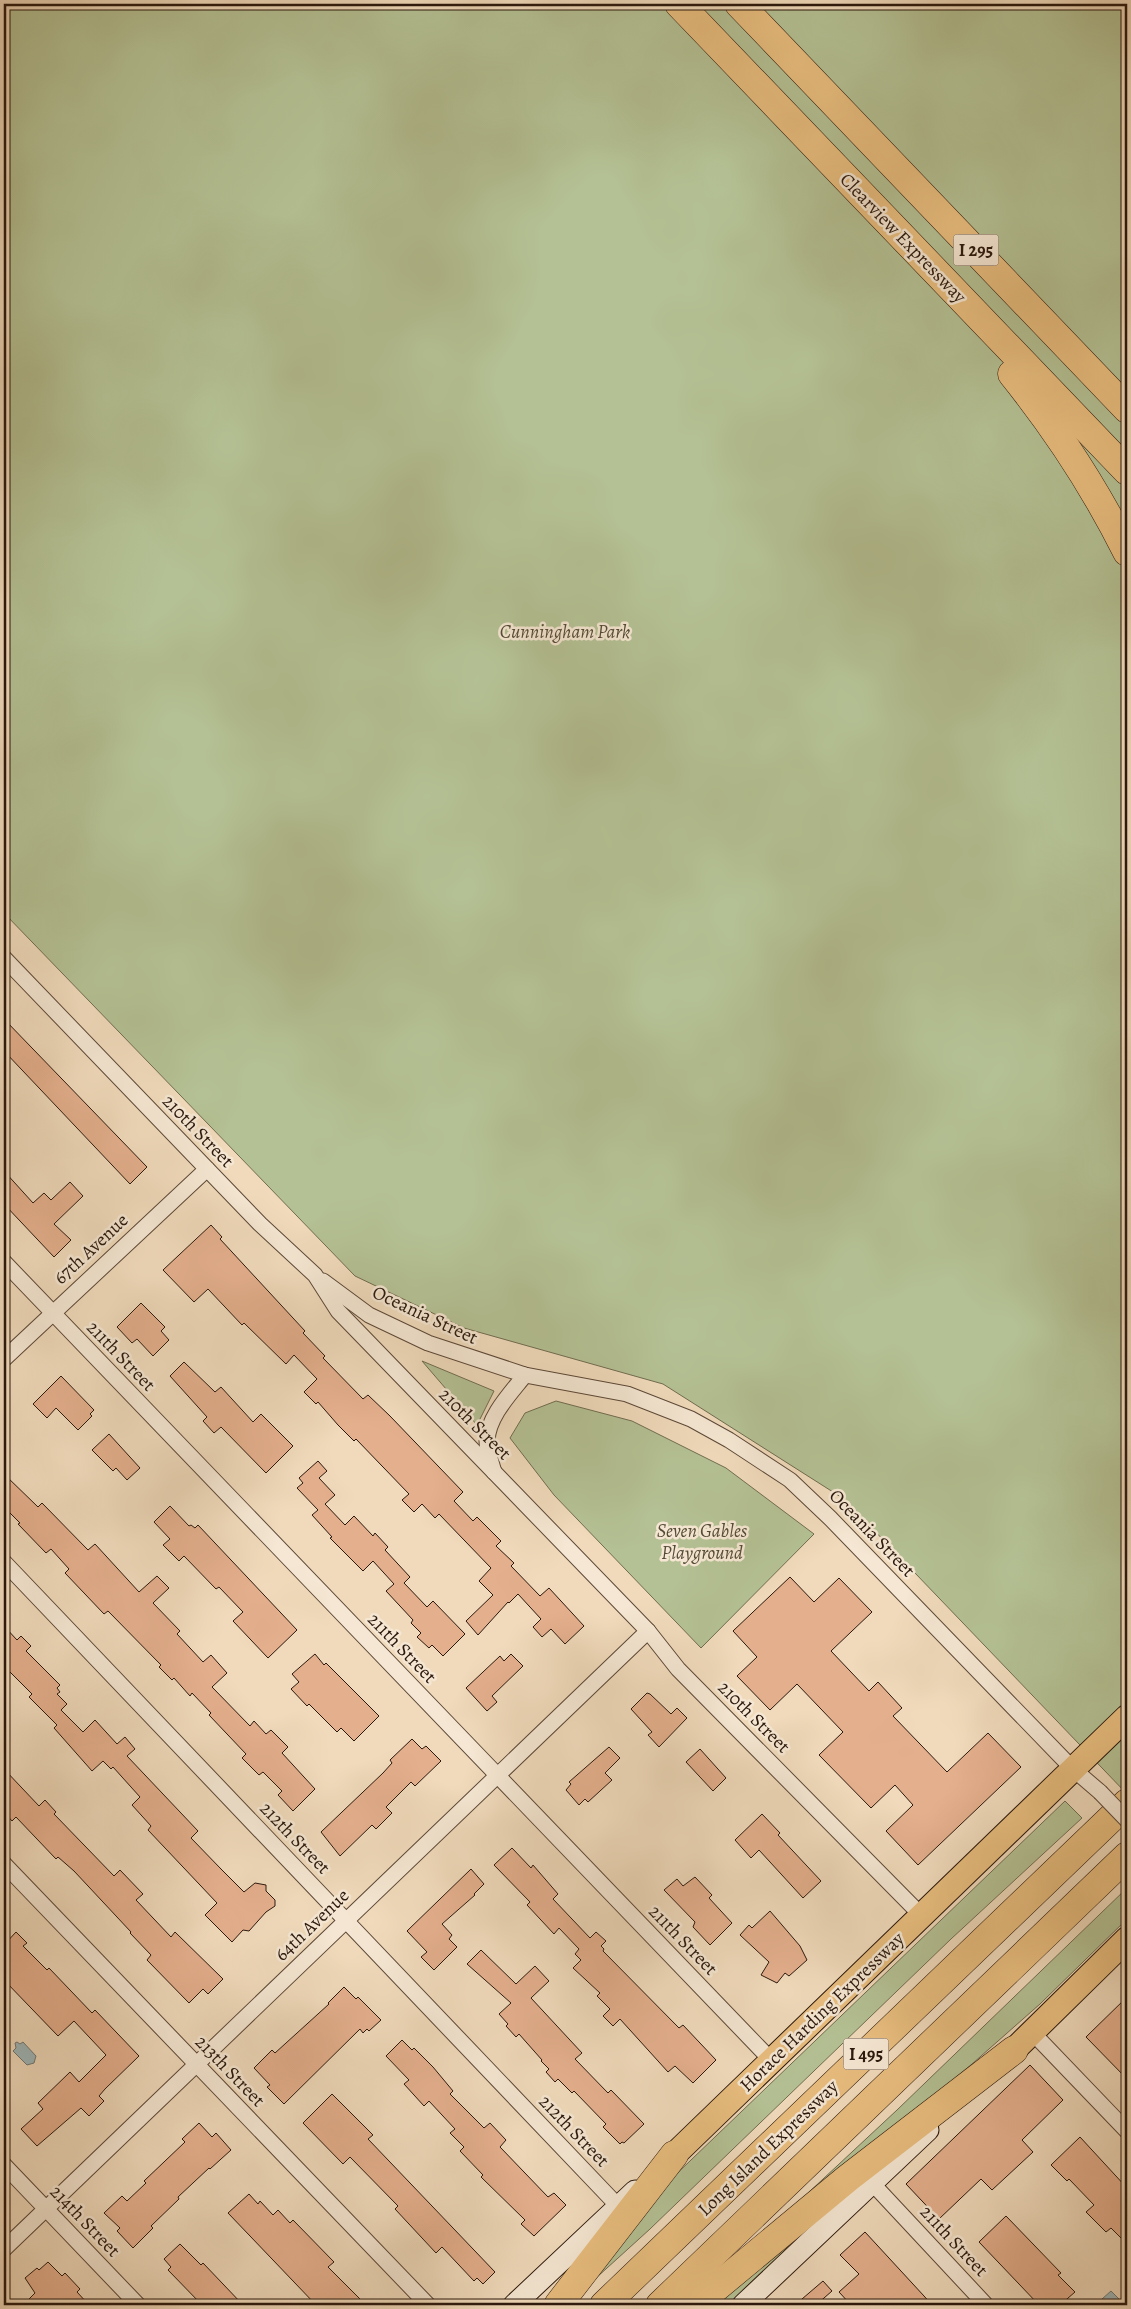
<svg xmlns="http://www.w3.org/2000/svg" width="1131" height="2309" viewBox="0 0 1131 2309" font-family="Alegreya,serif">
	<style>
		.green { fill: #b4c194; stroke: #706c50 }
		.water { fill: #9fb8bb; stroke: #717875 }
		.building { fill: #e4af8d; stroke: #2b180d }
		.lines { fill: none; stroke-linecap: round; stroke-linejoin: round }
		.minor-casing { stroke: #5c4838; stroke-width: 17 }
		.secondary-casing { stroke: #2b180d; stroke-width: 23 }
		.primary-casing { stroke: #2b180d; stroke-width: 26 }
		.motorway-casing { stroke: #2b180d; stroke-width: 29 }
		.minor { stroke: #f5e7d3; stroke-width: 15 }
		.secondary { stroke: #f5e7d3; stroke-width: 21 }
		.primary { stroke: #e8bd7e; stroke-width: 24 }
		.motorway { stroke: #e8bd7e; stroke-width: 28 }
		.minor-bridge-casing { stroke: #5c4838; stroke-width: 17; stroke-linecap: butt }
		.minor-bridge { stroke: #f5e7d3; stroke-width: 15 }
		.labels { text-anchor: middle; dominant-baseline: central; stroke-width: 5; stroke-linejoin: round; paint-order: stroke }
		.shield { fill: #f5e7d3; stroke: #685648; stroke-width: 1 }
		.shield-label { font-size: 18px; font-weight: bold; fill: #2b180d }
		.street-label { font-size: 19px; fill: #2b180d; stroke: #f5e7d3 }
		.park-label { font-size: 19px; font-style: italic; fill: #544b36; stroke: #f5e7d3 }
	</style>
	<rect width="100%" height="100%" fill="#f0dabb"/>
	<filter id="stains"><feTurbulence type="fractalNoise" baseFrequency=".004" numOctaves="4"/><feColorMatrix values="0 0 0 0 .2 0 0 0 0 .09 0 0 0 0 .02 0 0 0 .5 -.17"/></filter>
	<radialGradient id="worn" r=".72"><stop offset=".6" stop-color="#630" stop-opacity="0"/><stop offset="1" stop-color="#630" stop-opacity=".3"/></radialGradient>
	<g class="green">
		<polygon points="4,4 1127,4 1127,1794 844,1499 663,1384 464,1328 355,1276 4,913"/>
		<polygon points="422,1361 494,1391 477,1425"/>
		<polygon points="556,1401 632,1421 726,1468 814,1534 701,1648 554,1495 510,1438 525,1413"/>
		<polygon points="1065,1801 1082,1818 951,1939 650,2229 574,2298 666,2184"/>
		<polygon points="1127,1888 1127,1919 1040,2004 972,2064 792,2214 793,2207 897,2110"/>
		<polygon points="853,2187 730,2305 710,2305"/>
	</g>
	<g class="water">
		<polygon points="17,2042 20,2044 23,2042 36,2056 34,2063 27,2065 13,2051 16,2048 15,2043"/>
		<polygon points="1111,2291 1125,2305 1109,2305 1102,2299"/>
	</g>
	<g class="building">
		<polygon points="4,1019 147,1167 130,1184 4,1051"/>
		<polygon points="4,1171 33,1203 44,1193 51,1200 70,1182 83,1196 54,1224 71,1240 54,1257 4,1204"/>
		<polygon points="211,1225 222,1237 220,1239 305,1331 303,1333 325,1356 323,1358 363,1399 368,1395 390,1416 463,1492 454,1501 473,1521 477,1517 501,1541 496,1546 514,1563 511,1566 540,1596 549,1588 584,1626 565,1644 551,1629 542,1637 533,1627 541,1619 518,1594 509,1603 508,1602 478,1635 466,1621 493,1595 479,1581 491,1568 439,1514 435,1518 422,1504 414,1512 402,1500 409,1494 356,1439 354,1441 338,1425 318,1402 316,1404 304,1392 317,1379 294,1355 286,1364 244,1323 242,1325 208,1289 194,1302 163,1270"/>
		<polygon points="141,1303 165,1327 161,1331 169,1340 153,1356 137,1339 132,1343 117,1327"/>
		<polygon points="184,1362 215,1392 221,1387 253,1422 261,1414 293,1446 266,1473 221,1427 214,1433 203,1421 207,1417 170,1376"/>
		<polygon points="61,1376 94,1410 90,1414 92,1416 78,1430 56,1408 47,1418 33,1404"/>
		<polygon points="109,1434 140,1468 127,1480 116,1468 113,1471 92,1450"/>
		<polygon points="318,1461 327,1471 319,1478 335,1495 325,1504 345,1525 354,1516 373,1536 375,1533 388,1547 385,1550 410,1577 404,1583 427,1607 433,1601 465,1634 443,1656 432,1645 429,1648 417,1637 421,1633 411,1623 413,1620 386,1591 394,1584 373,1561 363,1571 330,1538 332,1537 312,1515 318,1510 297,1488 303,1483 299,1478"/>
		<polygon points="4,1474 38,1507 42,1503 88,1550 95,1544 139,1592 157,1576 169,1588 153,1603 180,1631 177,1634 203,1662 211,1655 227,1673 212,1687 250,1726 254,1721 266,1734 271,1730 288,1747 282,1753 315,1789 293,1811 278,1795 282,1791 263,1772 259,1775 242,1758 246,1754 209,1715 211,1713 192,1693 190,1696 174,1678 172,1680 159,1667 161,1665 108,1611 104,1614 65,1573 69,1569 51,1549 46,1553 18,1524 20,1523 4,1507"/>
		<polygon points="170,1506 189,1526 191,1525 195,1528 198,1525 297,1630 268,1658 233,1621 243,1612 219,1587 216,1589 184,1556 179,1561 163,1545 170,1539 154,1522"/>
		<polygon points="790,1577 814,1602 839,1578 872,1612 831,1651 869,1691 878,1682 902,1708 893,1716 947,1772 988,1733 1021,1767 918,1865 886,1831 913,1805 895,1785 871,1808 819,1755 843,1732 797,1684 770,1710 737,1676 757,1657 733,1631"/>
		<polygon points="4,1626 17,1640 21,1636 31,1646 26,1651 60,1685 57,1688 60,1692 57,1694 67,1704 61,1710 83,1732 95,1720 117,1744 125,1737 135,1749 127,1756 198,1831 191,1838 221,1869 244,1892 255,1883 266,1885 266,1891 275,1900 275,1906 266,1912 249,1931 243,1930 232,1942 205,1915 217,1903 148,1830 151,1826 132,1805 140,1797 113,1767 111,1769 103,1761 92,1771 54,1728 57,1725 29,1697 32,1694 4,1666"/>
		<polygon points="315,1654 324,1665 326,1663 379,1716 354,1741 341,1728 337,1732 309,1704 307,1706 291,1689 299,1682 292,1674"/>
		<polygon points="511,1654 523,1666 492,1696 497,1702 487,1711 466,1688 500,1656 504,1661"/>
		<polygon points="647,1693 650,1694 671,1714 677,1708 687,1718 659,1747 648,1735 652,1732 631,1709"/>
		<polygon points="412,1739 422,1749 426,1746 441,1761 415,1786 411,1782 386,1807 392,1813 376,1829 372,1825 340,1856 321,1832 383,1773 392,1763 390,1760"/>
		<polygon points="609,1747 620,1758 605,1773 612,1780 588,1802 585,1799 579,1805 566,1790 571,1784 569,1782"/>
		<polygon points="700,1749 726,1778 713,1791 686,1762"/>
		<polygon points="4,1769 39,1806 45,1800 56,1812 54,1814 114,1876 120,1870 143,1894 136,1900 171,1937 175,1932 223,1979 208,1994 203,1989 189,2003 147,1960 151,1955 130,1933 131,1932 74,1871 58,1857 56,1859 16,1817 12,1821 4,1812"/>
		<polygon points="762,1814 780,1833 778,1835 821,1881 803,1898 759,1850 751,1858 735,1840"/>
		<polygon points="512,1848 531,1868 533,1865 558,1894 553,1899 590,1938 596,1932 606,1941 601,1946 604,1949 603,1951 679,2028 683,2025 716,2060 693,2083 675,2066 668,2072 620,2019 613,2026 603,2016 610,2009 597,1996 600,1993 573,1968 581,1960 575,1954 579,1949 559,1928 554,1934 527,1905 530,1902 494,1865"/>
		<polygon points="471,1869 484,1884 474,1894 475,1895 442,1924 452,1935 449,1939 457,1947 434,1970 421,1957 427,1952 407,1931"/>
		<polygon points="695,1877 712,1895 709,1898 732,1923 710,1945 693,1927 695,1922 664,1890 677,1879 683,1886"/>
		<polygon points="770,1911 800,1946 807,1960 789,1976 785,1973 777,1983 761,1975 769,1962 740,1935 749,1925 752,1928"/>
		<polygon points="16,1932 27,1943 23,1946 47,1970 49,1968 92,2013 95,2010 139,2056 105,2089 99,2096 104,2101 89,2116 81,2108 37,2146 21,2129 43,2109 38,2103 70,2072 79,2082 106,2055 74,2021 58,2036 4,1980 4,1945"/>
		<polygon points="481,1950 516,1984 535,1966 549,1981 531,1998 582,2053 575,2059 608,2093 611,2090 644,2124 624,2143 622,2142 620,2144 603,2127 606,2124 574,2091 572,2093 558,2079 555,2082 546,2072 549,2069 541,2061 542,2060 519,2034 516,2037 506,2026 508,2024 499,2014 511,2003 467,1964"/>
		<polygon points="344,1987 356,1999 358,1997 381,2020 369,2031 367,2029 363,2033 360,2029 284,2104 267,2087 270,2085 254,2068 272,2050 275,2053 329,2004 328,2003"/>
		<polygon points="1127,1997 1127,2079 1086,2037"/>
		<polygon points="402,2040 412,2050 414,2048 433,2067 453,2091 450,2094 484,2128 490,2123 506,2140 500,2147 548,2197 554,2193 566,2205 534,2236 521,2224 525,2220 481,2177 483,2175 460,2151 464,2147 450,2133 455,2129 429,2101 424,2106 404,2084 409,2080 386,2056"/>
		<polygon points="1030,2065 1063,2100 1022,2140 1033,2152 992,2190 981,2179 939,2219 906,2184"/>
		<polygon points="332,2094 373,2135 368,2139 495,2272 483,2284 477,2278 474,2281 442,2247 436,2253 395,2209 398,2206 350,2157 343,2164 303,2123"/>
		<polygon points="199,2123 212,2137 216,2133 231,2150 210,2169 209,2168 178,2197 179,2199 151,2226 153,2228 133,2248 117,2231 120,2228 104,2213 122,2196 127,2201 146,2183 144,2181 185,2142 182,2139"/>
		<polygon points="1080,2137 1127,2188 1127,2244 1111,2228 1106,2232 1086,2212 1094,2205 1069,2179 1067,2181 1051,2165"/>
		<polygon points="249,2194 258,2204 260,2201 273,2215 278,2210 290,2223 293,2220 334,2262 328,2267 366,2305 316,2305 228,2213"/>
		<polygon points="1006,2216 1061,2273 1058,2275 1075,2292 1060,2305 1039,2305 979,2242"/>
		<polygon points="865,2232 924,2296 932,2305 851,2305 839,2292 859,2274 840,2255"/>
		<polygon points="180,2244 201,2265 203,2263 243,2305 202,2305 168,2270 171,2267 164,2259"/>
		<polygon points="48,2262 62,2276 65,2273 80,2289 77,2292 89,2305 23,2305 35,2293 25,2278 37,2268 39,2270"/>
		<polygon points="823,2281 832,2291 816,2305 795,2305"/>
	</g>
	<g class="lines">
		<g class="minor-casing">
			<g id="minor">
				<polyline points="4,958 260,1224 315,1275 338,1311 648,1631 678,1669 922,1916"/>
				<polyline points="4,1262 772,2061"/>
				<polyline points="323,1281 369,1315 428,1343 525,1375 627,1394 691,1419 729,1440 790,1480 830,1518 1072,1768 1100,1792"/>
				<polyline points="4,1359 207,1169"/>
				<path d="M494,1472c-3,-10 -7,-21 -7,-31 1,-25 24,-48 38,-66"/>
				<polyline points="4,1562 618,2206"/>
				<polyline points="4,1864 428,2305"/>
				<polyline points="1031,2031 1127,2131"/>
				<polyline points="4,2165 138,2305"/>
				<polyline points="872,2183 986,2305"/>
				<polyline points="4,2249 648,1631"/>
			</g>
		</g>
		<g class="secondary-casing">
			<g id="secondary">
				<polyline points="514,2305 635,2191"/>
				<polyline points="743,2305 928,2130"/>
			</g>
		</g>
		<g class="primary-casing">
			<g id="primary">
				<polyline points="1014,2050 1127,1939"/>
				<polyline points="674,2155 1127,1717"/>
			</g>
		</g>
		<g class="motorway-casing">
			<g id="motorway">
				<polyline points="679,4 1127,471"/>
				<polyline points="739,4 1127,409"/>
				<path d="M1012,374c45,56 83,114 115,178"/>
				<polyline points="558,2305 674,2155"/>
				<polyline points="604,2305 1127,1803"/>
				<polyline points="660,2305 1127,1856"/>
				<polyline points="695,2305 848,2178 1014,2050"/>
			</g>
		</g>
		<use href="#minor" class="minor"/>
		<use href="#secondary" class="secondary"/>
		<use href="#primary" class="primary"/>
		<use href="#motorway" class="motorway"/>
		<g class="minor-bridge-casing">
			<polyline id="minor-bridge" points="1100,1792 1127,1820"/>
		</g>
		<use href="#minor-bridge" class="minor-bridge"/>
	</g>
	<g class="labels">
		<g class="shield">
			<rect x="953.5" y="234.5" width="45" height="31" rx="4"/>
			<rect x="843.5" y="2038.5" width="45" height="31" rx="4"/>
		</g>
		<g class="shield-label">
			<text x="976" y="250">I 295</text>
			<text x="866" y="2054">I 495</text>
		</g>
		<g class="street-label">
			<text transform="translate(903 238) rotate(46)">Clearview Expressway</text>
			<text transform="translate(198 1131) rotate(46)">210th Street</text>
			<text transform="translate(91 1249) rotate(-43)">67th Avenue</text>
			<text transform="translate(425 1315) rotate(25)">Oceania Street</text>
			<text transform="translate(121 1356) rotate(46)">211th Street</text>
			<text transform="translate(475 1424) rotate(45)">210th Street</text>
			<text transform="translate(872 1533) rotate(46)">Oceania Street</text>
			<text transform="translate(402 1648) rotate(46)">211th Street</text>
			<text transform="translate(754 1717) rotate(45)">210th Street</text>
			<text transform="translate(295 1838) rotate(46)">212th Street</text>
			<text transform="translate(312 1925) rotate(-44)">64th Avenue</text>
			<text transform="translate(683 1940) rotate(46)">211th Street</text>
			<text transform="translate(822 2012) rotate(-44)">Horace Harding Expressway</text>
			<text transform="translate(230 2071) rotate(46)">213th Street</text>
			<text transform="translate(574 2131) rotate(46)">212th Street</text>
			<text transform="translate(768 2148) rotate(-44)">Long Island Expressway</text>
			<text transform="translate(85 2221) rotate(46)">214th Street</text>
			<text transform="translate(954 2241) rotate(47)">211th Street</text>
		</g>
		<g class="park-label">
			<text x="565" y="632">Cunningham Park</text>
			<text x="702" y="1531">Seven Gables<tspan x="702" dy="22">Playground</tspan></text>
		</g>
	</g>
	<rect width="1131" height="2309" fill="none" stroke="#f0dabb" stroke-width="20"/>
	<rect x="5" y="5" width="1121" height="2299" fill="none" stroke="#2b180d" stroke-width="2.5"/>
	<rect x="10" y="10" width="1111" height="2289" fill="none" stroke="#2b180d"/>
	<rect width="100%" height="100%" filter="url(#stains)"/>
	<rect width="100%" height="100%" fill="url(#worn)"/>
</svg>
